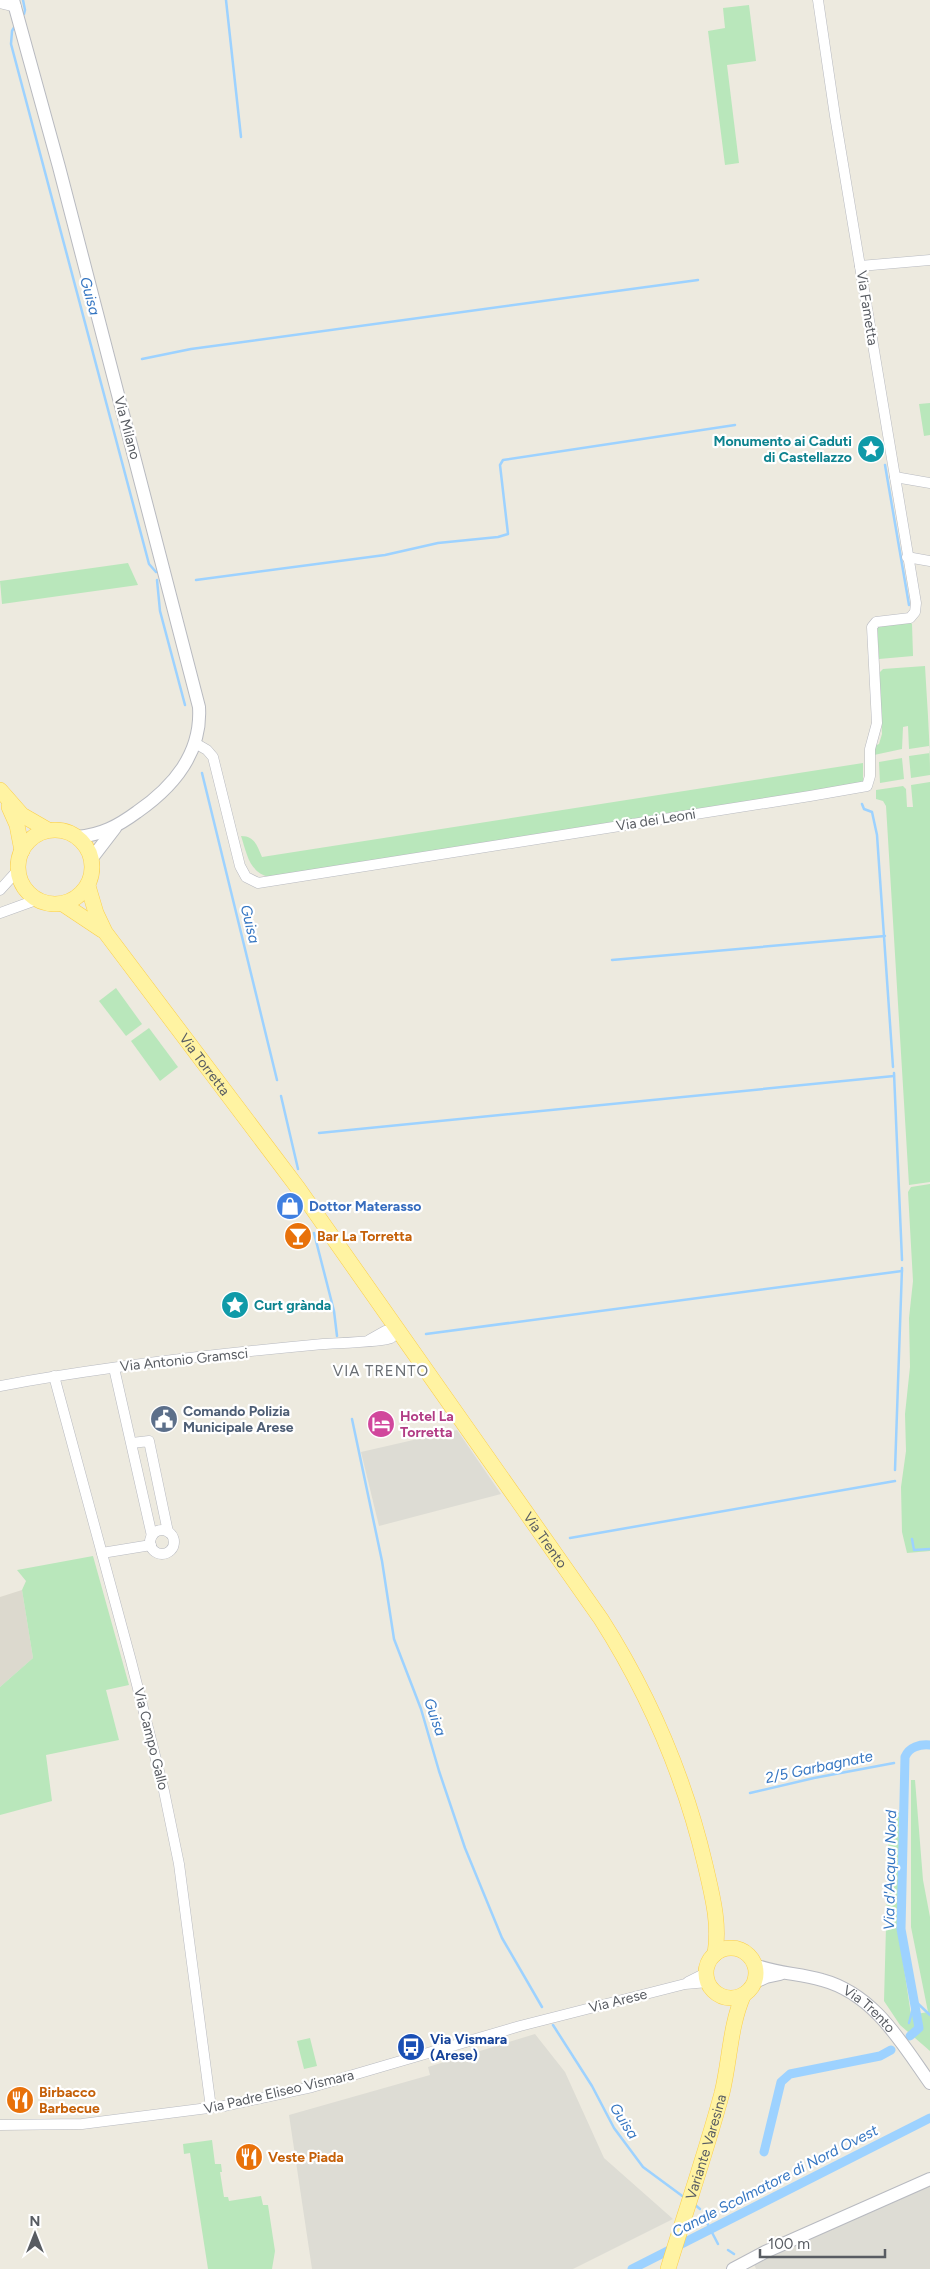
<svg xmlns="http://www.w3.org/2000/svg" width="930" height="2269" viewBox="0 0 930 2269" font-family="Figtree,sans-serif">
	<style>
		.industrial { fill: #dddcd4 }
		.education { fill: #dcd9ce }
		.green { fill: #b9e7bb }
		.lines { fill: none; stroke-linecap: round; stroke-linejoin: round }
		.stream { stroke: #9dd2ff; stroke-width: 2.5 }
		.canal { stroke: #9dd2ff; stroke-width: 9 }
		.minor-casing { stroke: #b8bac0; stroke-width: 11 }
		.tertiary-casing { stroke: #b8bac0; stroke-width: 14 }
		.primary-casing { stroke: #fccf49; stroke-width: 16 }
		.minor { stroke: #fff; stroke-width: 10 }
		.tertiary { stroke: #fff; stroke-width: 12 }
		.primary { stroke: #fff3a2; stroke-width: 15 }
		.labels { text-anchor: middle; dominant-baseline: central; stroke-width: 4.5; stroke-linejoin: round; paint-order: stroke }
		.street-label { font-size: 14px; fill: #585c62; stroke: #fff }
		.culture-label { font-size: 14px; font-weight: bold; fill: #0d838f; stroke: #fff; text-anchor: end }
		.shop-label { font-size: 14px; font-weight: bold; fill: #366cbe; stroke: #fff; text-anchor: start }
		.food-label { font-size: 14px; font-weight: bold; fill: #c56008; stroke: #fff; text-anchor: start }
		.service-label { font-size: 14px; font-weight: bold; fill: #4e5e75; stroke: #fff; text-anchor: start }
		.hotel-label { font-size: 14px; font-weight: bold; fill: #b23c85; stroke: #fff; text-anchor: start }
		.transit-label { font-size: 14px; font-weight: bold; fill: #164399; stroke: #fff; text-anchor: start }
		.water-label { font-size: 15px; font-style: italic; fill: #3576c2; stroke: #fff }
		.neighbourhood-label { font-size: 15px; letter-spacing: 1px; fill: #696e74; stroke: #fff }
	</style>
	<rect width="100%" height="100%" fill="#edeadf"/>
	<g class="industrial">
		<polygon points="457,1430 501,1494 379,1526 361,1452"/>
		<polygon points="535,2034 565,2072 604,2158 673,2219 573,2269 312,2269 289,2115 430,2075 428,2067"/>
		<polygon points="930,2186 930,2269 756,2269 754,2264"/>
	</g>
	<polygon class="education" points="22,1590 33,1658 0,1687 0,1597"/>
	<g class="green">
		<polygon points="749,5 756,61 727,65 739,163 725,165 708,31 725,28 723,8"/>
		<polygon points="930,403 930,435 924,436 919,404"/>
		<polygon points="128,563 138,585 2,604 0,581"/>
		<polygon points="910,622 912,624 913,656 879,659 877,626"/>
		<path d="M925,666c2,37 5,72 5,109l-19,3 -2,-22 21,-3 -1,-7 -20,3 -1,-23 -5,1 -1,22 -28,6v-9l5,-2 3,-10 -3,-61 4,-4z"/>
		<polygon points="902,758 904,779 880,783 879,762"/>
		<path d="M863,763v23l-594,91c-20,-5 -22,-23 -28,-41 14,0 16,10 21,21z"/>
		<polygon points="930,782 930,1182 909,1185 886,806 883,801 876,799 876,790 903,786 906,789 907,807 913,807 911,785"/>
		<polygon points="116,988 142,1024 126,1036 99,1001"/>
		<polygon points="149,1028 178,1067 160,1081 131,1041"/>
		<polygon points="930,1184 930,1551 907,1553 902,1532 901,1487 906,1451 905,1414 910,1367 909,1318 913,1281 908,1192 911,1187"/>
		<polygon points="93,1556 129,1685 106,1690 119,1740 46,1755 52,1801 0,1815 0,1687 33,1658 22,1590 26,1581 17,1570"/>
		<polygon points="911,1780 915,1780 923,1880 930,1917 930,2051 900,2025 884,2001 889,1814 901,1812 898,1928 911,2015 928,2012 911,1927"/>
		<polygon points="310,2038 317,2066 304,2069 297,2041"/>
		<polygon points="212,2140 215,2164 221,2164 222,2172 220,2172 224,2197 228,2197 229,2201 261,2196 263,2205 268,2205 275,2251 272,2269 208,2269 190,2153 184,2154 183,2144"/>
	</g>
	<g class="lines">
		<g class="stream">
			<polyline points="23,0 25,10 24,14"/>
			<polyline points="226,0 241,137"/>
			<polyline points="15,26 12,31 11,44 149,564 156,572"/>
			<polyline points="142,359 191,349 698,280"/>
			<polyline points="885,465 909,605"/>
			<polyline points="157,580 160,611 185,705"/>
			<polyline points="196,580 385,555 438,543 498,537 508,534 500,465 503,460 735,425"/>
			<polyline points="202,773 277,1080"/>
			<polyline points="862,804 864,809 872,812 877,835 893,1067"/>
			<polyline points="612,960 885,936"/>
			<polyline points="894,1073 902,1260"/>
			<polyline points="281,1096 298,1169"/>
			<polyline points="319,1133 894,1076"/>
			<polyline points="314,1233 334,1311 337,1336"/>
			<polyline points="426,1334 902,1271"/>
			<polyline points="352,1419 382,1561 394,1639 421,1709 439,1771 465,1848 502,1938 542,2007"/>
			<polyline points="895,1470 902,1268"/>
			<polyline points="570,1538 895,1481"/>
			<polyline points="912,1539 914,1550 930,1549"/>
			<polyline points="903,1762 905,1762"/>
			<polyline points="750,1793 814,1778 894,1763"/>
			<polyline points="913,1999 930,2015"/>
			<polyline points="909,2023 914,2004"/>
			<polyline points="553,2025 592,2086 614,2128 643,2167 685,2198"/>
			<polyline points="694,2204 700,2209"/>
			<polyline points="705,2219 718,2244"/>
			<polyline points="728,2250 734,2254"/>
		</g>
		<g class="canal">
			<path d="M910,2036l9,-8 -18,-99 4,-172c4,-10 15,-13 25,-12"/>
			<polyline points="764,2152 781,2082 790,2074 880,2056 891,2050"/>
			<polyline points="632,2269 930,2118"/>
		</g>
		<g class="minor-casing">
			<g id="minor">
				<polyline points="0,3 16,7"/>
				<polyline points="860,266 930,260"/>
				<polyline points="895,477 930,483"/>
				<polyline points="907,557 930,561"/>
				<polyline points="195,743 207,750 213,757 240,866 246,877 258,883 810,796 867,786 870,776 870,749 877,723 872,627 876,622 910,618 915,612 916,603 835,116 818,0"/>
				<polyline points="0,890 18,870"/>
				<polyline points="0,913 36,900"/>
				<polyline points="369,1340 385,1331 399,1330"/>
				<polyline points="114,1368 152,1536"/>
				<polyline points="54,1376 131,1661 164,1791 179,1864 211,2108"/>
				<path d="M0,1386c107,-20 215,-32 323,-42 13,-1 60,-2 68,-6 3,-2 5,-6 8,-8"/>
				<polyline points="132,1443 149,1441 168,1532"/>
				<circle cx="162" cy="1542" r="12"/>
				<polyline points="102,1553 151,1545"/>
				<polyline points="688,1982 706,1973"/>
				<polyline points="0,2125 82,2124 224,2106 312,2087 520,2026 685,1984 708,1982"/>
			</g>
		</g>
		<g class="tertiary-casing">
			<g id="tertiary">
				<path d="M13,0l46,167 140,540c3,47 -26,80 -62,105 -19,14 -36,23 -60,25"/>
				<polyline points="92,858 115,828"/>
				<path id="s1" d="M755,1965c22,9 44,8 67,15 52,14 79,62 108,103"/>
				<polyline points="755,1982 766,1977 780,1974"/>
				<polyline points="733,2269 765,2252 930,2179"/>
			</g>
		</g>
		<g class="primary-casing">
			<g id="primary">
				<polyline points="0,790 22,815 48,830"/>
				<polyline points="9,807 17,825 22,851"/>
				<circle cx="55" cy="867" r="37"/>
				<path id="s2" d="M88,886l8,27 9,19 193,256 303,431c49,77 83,156 104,245 7,31 15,58 10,90"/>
				<polyline points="63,904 102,930"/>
				<circle cx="731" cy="1973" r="25"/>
				<path id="s3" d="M668,2269c18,-59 38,-117 54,-176 8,-33 8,-67 21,-97"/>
			</g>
		</g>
		<use href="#minor" class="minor"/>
		<use href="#tertiary" class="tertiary"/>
		<use href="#primary" class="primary"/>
	</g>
	<defs>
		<g id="sight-disc" transform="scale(1.4375)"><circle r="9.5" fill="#0f9aa8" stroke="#fff"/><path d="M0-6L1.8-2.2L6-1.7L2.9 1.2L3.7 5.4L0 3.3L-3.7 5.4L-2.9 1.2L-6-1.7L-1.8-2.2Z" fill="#fff"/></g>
		<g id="shop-disc" transform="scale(1.4375)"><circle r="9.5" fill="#3f7fe0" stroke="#fff"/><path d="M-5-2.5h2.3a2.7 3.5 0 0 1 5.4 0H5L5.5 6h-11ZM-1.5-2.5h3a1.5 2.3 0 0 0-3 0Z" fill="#fff"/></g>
		<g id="bar-disc" transform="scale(1.4375)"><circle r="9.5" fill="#e8710a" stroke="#fff"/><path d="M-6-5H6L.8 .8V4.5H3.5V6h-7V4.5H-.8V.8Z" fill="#fff"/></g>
		<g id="civic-disc" transform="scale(1.4375)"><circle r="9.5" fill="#5c6f8a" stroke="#fff"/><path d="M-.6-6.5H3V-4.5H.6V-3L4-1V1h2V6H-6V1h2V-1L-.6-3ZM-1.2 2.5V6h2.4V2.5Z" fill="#fff"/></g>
		<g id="hotel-disc" transform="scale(1.4375)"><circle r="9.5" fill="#d1479c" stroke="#fff"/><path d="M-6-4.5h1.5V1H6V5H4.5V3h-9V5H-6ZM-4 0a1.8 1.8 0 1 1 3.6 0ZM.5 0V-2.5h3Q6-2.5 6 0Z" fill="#fff"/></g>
		<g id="bus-disc" transform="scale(1.4375)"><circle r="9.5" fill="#1a4fb4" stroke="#fff"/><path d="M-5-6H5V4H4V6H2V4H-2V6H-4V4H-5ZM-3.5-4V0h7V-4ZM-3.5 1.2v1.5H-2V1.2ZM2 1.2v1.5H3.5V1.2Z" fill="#fff"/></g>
		<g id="restaurant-disc" transform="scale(1.4375)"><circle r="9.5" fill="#e8710a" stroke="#fff"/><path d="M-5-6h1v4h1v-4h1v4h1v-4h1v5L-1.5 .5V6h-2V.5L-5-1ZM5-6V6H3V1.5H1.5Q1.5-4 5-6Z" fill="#fff"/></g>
	</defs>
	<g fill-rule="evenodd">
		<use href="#sight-disc" x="871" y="449"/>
		<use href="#shop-disc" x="290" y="1206"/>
		<use href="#bar-disc" x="298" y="1236"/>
		<use href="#sight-disc" x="235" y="1305"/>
		<use href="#civic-disc" x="164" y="1419"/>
		<use href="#hotel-disc" x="381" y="1424"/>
		<use href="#bus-disc" x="411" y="2047"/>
		<use href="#restaurant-disc" x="20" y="2100"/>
		<use href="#restaurant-disc" x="249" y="2157"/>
	</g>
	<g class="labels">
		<g class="street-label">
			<text transform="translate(867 308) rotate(81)">Via Fametta</text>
			<text transform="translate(127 428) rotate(75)">Via Milano</text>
			<text transform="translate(656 820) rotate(-9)">Via dei Leoni</text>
			<text stroke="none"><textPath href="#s2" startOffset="215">Via Torretta</textPath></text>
			<text transform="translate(184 1360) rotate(-6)">Via Antonio Gramsci</text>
			<text stroke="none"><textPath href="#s2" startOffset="800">Via Trento</textPath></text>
			<text transform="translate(151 1739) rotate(76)">Via Campo Gallo</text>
			<text transform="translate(618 2001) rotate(-14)">Via Arese</text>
			<text stroke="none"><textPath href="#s1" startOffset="125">Via Trento</textPath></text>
			<text transform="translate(279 2092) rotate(-13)">Via Padre Eliseo Vismara</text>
			<text stroke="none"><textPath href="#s3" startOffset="128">Variante Varesina</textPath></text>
		</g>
		<g class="culture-label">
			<text x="852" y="441">Monumento ai Caduti<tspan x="852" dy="16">di Castellazzo</tspan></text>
			<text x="254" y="1305" text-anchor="start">Curt grànda</text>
		</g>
		<g class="shop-label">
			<text x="309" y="1206">Dottor Materasso</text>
		</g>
		<g class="food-label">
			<text x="317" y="1236">Bar La Torretta</text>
			<text x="39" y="2092">Birbacco<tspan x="39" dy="16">Barbecue</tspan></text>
			<text x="268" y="2157">Veste Piada</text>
		</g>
		<g class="service-label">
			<text x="183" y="1411">Comando Polizia<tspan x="183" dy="16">Municipale Arese</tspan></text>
		</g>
		<g class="hotel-label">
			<text x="400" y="1416">Hotel La<tspan x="400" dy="16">Torretta</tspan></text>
		</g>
		<g class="transit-label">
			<text x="430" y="2039">Via Vismara<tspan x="430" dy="16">(Arese)</tspan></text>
		</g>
		<g class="water-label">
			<text transform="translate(90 296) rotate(75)">Guisa</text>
			<text transform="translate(250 924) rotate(76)">Guisa</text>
			<text transform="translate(435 1717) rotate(71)">Guisa</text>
			<text transform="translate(819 1767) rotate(-12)">2/5 Garbagnate</text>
			<text transform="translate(890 1870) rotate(-89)">Via d'Acqua Nord</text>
			<text transform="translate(624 2121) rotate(57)">Guisa</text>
			<text transform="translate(775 2181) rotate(-27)">Canale Scolmatore di Nord Ovest</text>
		</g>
		<g class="neighbourhood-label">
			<text x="381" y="1371">VIA TRENTO</text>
		</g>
	</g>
	<g transform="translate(35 2234)" stroke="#ffffff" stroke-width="4" paint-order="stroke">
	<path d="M0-4L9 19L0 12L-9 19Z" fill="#585c62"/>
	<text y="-8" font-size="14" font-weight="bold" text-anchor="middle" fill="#585c62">N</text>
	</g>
	<path d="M760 2249v8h125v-8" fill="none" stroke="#585c62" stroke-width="2.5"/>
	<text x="768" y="2249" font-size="15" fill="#585c62" stroke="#ffffff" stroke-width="4" paint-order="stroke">100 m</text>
</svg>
